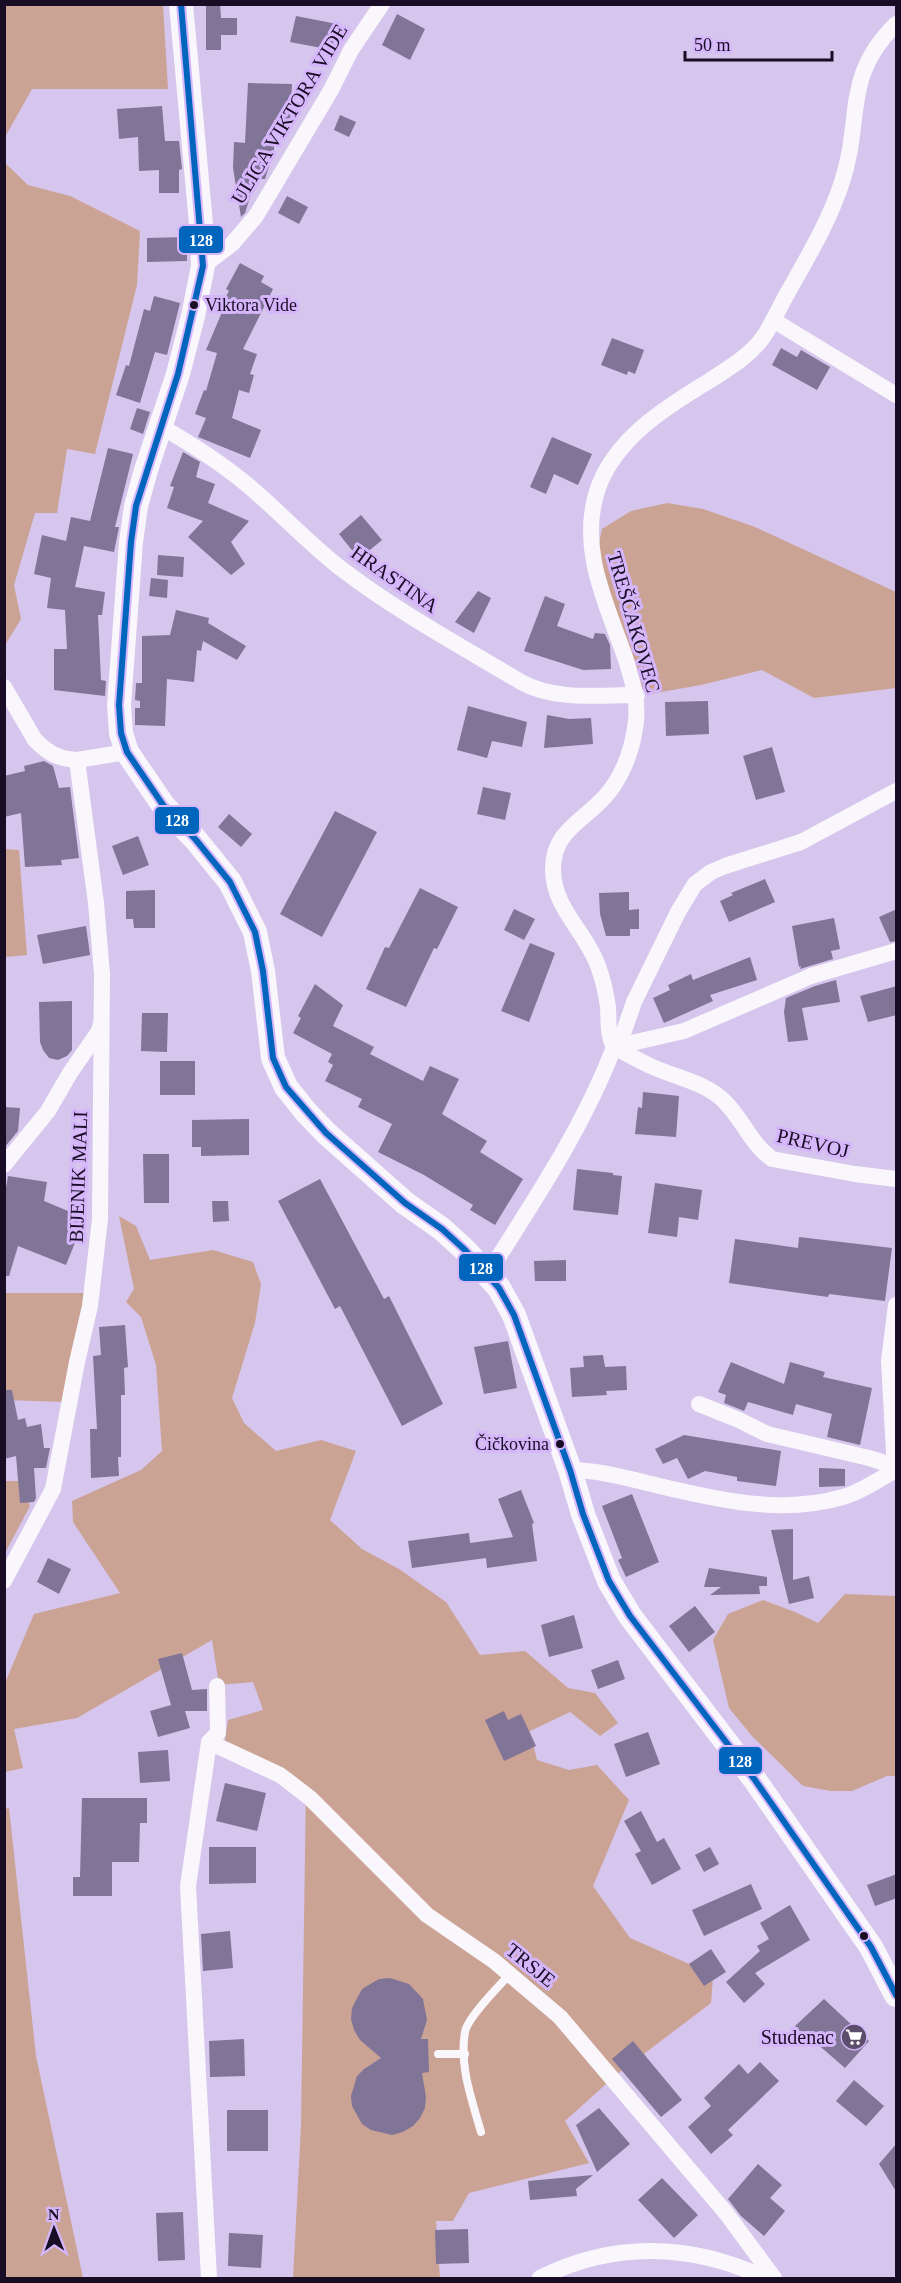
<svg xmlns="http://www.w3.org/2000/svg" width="901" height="2283" viewBox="0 0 901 2283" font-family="'Times New Roman',serif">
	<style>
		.green { fill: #cba395 }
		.building { fill: #807497 }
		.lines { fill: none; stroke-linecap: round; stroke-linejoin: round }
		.lane { stroke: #f9f6fc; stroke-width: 8 }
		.street { stroke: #f9f6fc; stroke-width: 16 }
		.secondary { stroke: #f9f6fc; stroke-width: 24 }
		.bus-1-casing { stroke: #d5b6fb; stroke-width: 10 }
		.bus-1 { stroke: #0065bd; stroke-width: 6 }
		.bus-dot { fill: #190d25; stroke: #d5b6fb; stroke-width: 2 }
		.labels { text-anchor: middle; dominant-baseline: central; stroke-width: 6; stroke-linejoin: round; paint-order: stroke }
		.bus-label { font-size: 18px; fill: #190d25; stroke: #d5b6fb; text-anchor: start }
		.street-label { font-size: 20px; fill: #190d25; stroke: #d5b6fb }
		.poi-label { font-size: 20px; fill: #190d25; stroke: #d5b6fb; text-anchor: end }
		.line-badge { stroke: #d5b6fb; stroke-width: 2 }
		.badge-label { font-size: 16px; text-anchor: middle; font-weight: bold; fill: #fff }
	</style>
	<rect width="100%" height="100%" fill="#d6c5ec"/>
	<g class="green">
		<polygon points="5,4 163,5 168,89 32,89 5,137"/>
		<polygon points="4,162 28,185 70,196 140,231 137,285 95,454 67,449 57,513 35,513 14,585 21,619 5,645"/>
		<polygon points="667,503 703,509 755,527 896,592 896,688 814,698 762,670 701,685 644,695 597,553 602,529 631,511"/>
		<polygon points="5,849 19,850 27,955 5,957"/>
		<polygon points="119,1216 136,1226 150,1260 213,1250 253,1262 261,1284 255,1323 232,1398 244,1423 276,1451 321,1440 356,1451 330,1520 362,1549 399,1569 446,1602 480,1655 525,1651 568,1688 595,1693 618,1723 600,1736 570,1712 530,1731 537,1760 569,1770 597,1765 629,1800 593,1886 630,1938 687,1963 713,1977 711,2003 616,2075 565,2121 589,2163 469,2193 453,2221 436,2221 440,2278 293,2278 301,2126 306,1786 224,1746 228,1720 263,1710 253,1682 219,1685 212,1640 77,1718 14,1729 23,1768 5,1772 5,1683 34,1614 120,1593 73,1522 72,1501 141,1470 162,1451 156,1365 141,1317 126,1302 134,1289"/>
		<polygon points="5,1293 91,1293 65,1402 5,1400"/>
		<polygon points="5,1481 21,1481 30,1506 5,1553"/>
		<polygon points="845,1594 896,1596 896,1776 887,1776 852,1791 831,1791 803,1786 752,1736 729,1708 713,1640 728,1614 763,1600 795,1612 818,1623"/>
		<polygon points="9,1808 36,2056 83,2278 5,2278 4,1809"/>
	</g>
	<g class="building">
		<polygon points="206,4 220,4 221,18 237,18 237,35 221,35 221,50 206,50"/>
		<polygon points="397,14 425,29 410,60 382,45"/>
		<polygon points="296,16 337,24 332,50 290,42"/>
		<polygon points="248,83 292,84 290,121 274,120 274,151 265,179 256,179 255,191 252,191 245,213 241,217 233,168 234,142 245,143"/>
		<polygon points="162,106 165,141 179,141 182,169 179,170 179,193 159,193 159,170 139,171 138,137 119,139 117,109"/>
		<polygon points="340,115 356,122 349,137 334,130"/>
		<polygon points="287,196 308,207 299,224 278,213"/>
		<polygon points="187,237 187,261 147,262 147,238"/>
		<polygon points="240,263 264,276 261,282 273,289 243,349 257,354 250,374 254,375 249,393 239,390 232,418 261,430 250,458 198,437 206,418 195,414 204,390 206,391 217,353 206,350 225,305 222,303 229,291 226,289"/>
		<polygon points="154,296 180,303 167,355 155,352 140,403 116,395 126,365 129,366 144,309 150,311"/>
		<polygon points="612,338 644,350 635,374 628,371 627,375 601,365"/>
		<polygon points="781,348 797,357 801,350 830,367 817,390 772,365"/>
		<polygon points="137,408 150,412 143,434 130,429"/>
		<polygon points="552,437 592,454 578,485 554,474 546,494 530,487"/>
		<polygon points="108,448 133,454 115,527 119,527 114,552 84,546 75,587 105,592 102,615 98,615 101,680 106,681 105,696 54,690 54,649 67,649 65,610 47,608 51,578 34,574 42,535 66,541 71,517 90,521"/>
		<polygon points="183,452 200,462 196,477 215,484 208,503 249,521 231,542 245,564 231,575 188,537 203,521 167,508 174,487 170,486"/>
		<polygon points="361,515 382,540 359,559 339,534"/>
		<polygon points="158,555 184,557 183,577 157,575"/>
		<polygon points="151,578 168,580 167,598 149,596"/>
		<polygon points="478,591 491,598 474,633 455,622"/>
		<polygon points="545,596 565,604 557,626 593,639 595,633 605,634 610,645 611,669 583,670 524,651"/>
		<polygon points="176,610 209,618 208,623 246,646 237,660 203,641 201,651 197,650 194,682 167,679 165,726 135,725 135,708 140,708 140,701 135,700 136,683 142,683 142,636 170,635"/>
		<polygon points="708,701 709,734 666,736 665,702"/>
		<polygon points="468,706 527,722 522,747 492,741 487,758 457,750"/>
		<polygon points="547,715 569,719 591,718 593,744 544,748"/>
		<polygon points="772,747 785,792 756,800 743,756"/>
		<polygon points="44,761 53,766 59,788 70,787 79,858 61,860 62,865 25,867 21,813 4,817 4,776 25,771 24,766"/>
		<polygon points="483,787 511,793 505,820 477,814"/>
		<polygon points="335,811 377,832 322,937 280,914"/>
		<polygon points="229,814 252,834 241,847 218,827"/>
		<polygon points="138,836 149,865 123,875 112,846"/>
		<polygon points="765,879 775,902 729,922 720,901 733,895 731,893"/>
		<polygon points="420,888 458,907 437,949 434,948 406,1007 366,989 385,947 389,948"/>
		<polygon points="155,890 155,928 134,928 133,919 126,919 126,891"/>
		<polygon points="629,892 629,910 639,909 639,929 630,929 630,936 606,936 600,914 599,893"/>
		<polygon points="514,909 535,919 524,940 504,930"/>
		<polygon points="897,909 897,941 890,942 879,917"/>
		<polygon points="834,918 840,949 831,951 833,959 800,969 801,966 799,967 792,926"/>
		<polygon points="86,926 90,955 43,964 37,935"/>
		<polygon points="530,943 555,953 529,1022 501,1011"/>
		<polygon points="750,957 757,980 710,995 713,1001 664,1023 653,998 670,990 668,985 691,974 693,980"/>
		<polygon points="836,980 840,1002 802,1008 808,1040 788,1042 784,1012 786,998 815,986"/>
		<polygon points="315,984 343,1005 333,1026 374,1047 370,1054 423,1081 430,1066 459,1079 442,1114 487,1141 480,1152 523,1179 495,1225 470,1210 473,1205 424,1175 378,1152 392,1124 358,1107 362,1099 325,1081 333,1065 328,1062 332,1054 293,1033 301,1018 298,1016"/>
		<polygon points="897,986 897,1015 868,1022 860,996"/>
		<polygon points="72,1001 72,1050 67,1056 58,1060 49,1058 43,1050 40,1042 39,1002"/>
		<polygon points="142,1013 168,1013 167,1052 141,1051"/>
		<rect x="160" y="1061" width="35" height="34"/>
		<polygon points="643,1092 679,1096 676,1137 635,1134 638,1107 642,1108"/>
		<polygon points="4,1107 20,1108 18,1131 4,1148"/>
		<polygon points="249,1119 249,1155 201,1156 201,1147 192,1147 192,1120"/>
		<polygon points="143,1154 169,1154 169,1203 144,1203"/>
		<polygon points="577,1169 613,1173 613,1175 622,1176 618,1215 573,1210"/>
		<polygon points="8,1176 47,1182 44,1201 85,1218 66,1265 18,1246 9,1276 4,1276 4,1199"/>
		<polygon points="320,1179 384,1299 389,1296 443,1404 402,1426 340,1306 335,1309 278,1201"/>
		<polygon points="655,1183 702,1190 698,1220 679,1217 677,1237 648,1233"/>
		<polygon points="212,1201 228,1201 229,1221 213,1222"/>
		<polygon points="799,1237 892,1248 885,1301 829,1294 828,1297 729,1283 735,1239 798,1248"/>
		<polygon points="566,1260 566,1281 535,1281 534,1261"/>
		<polygon points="125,1325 128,1367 124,1368 125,1395 121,1395 121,1457 118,1457 119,1476 91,1478 90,1429 97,1429 93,1356 101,1355 99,1327"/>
		<polygon points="508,1341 517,1388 484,1394 474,1347"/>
		<polygon points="603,1355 605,1367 626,1366 627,1390 606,1391 607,1395 572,1397 570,1368 584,1367 583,1356"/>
		<polygon points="731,1362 784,1384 790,1362 825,1372 823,1377 872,1388 860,1445 827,1437 832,1414 796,1404 793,1415 748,1402 744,1411 724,1403 726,1395 718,1392"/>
		<polygon points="4,1390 12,1390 18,1420 25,1418 27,1427 41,1424 44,1448 50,1448 46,1468 34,1468 36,1498 34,1502 20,1503 16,1456 4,1459"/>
		<polygon points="684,1435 781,1451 776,1486 737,1481 737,1477 705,1471 688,1479 677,1458 663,1464 655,1449"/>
		<polygon points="819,1468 845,1469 845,1486 819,1487"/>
		<polygon points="521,1490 534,1523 532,1524 537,1561 487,1568 486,1558 412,1568 408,1541 469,1533 470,1543 513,1537 498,1499"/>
		<polygon points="632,1494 659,1562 626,1577 618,1560 622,1558 602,1506"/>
		<polygon points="793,1529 793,1580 809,1576 814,1598 789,1604 771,1530"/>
		<polygon points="48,1558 71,1569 59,1594 37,1582"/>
		<polygon points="709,1568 767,1577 767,1586 759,1586 760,1594 710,1595 721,1587 704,1587"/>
		<polygon points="695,1606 715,1632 689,1652 669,1626"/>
		<polygon points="574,1615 583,1648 549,1657 541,1625"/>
		<polygon points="182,1653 192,1690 207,1689 207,1711 185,1711 190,1728 158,1737 150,1711 171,1705 158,1659"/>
		<polygon points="618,1660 625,1679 598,1689 591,1670"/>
		<polygon points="504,1711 508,1720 521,1714 536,1746 504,1761 485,1720"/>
		<polygon points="648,1732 660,1764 626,1777 614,1744"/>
		<polygon points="168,1750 170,1781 140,1783 138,1752"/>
		<polygon points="225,1783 266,1793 257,1831 216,1821"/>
		<polygon points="82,1798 147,1798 147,1823 140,1823 139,1862 112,1862 112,1896 73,1896 73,1877 80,1877"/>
		<polygon points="641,1811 657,1842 664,1838 681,1869 652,1885 635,1854 641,1851 624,1821"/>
		<polygon points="209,1847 256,1847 256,1883 209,1884"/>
		<polygon points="710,1847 719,1864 704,1872 695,1855"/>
		<polygon points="897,1874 897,1898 875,1906 867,1885"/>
		<polygon points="751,1884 762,1909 704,1936 692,1910"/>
		<polygon points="790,1905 810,1940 755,1973 765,1984 744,2003 726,1982 760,1951 757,1946 769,1939 760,1923"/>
		<polygon points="230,1931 233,1968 203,1971 201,1934"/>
		<polygon points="711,1949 726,1972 704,1986 689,1964"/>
		<polygon points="390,1978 409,1984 423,1999 427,2020 421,2039 428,2039 429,2072 422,2073 426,2097 425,2108 420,2118 413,2126 403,2132 392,2135 371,2130 362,2124 352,2106 351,2096 357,2076 364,2069 381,2058 360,2040 354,2030 351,2019 352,2008 362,1989 379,1979"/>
		<polygon points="824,1999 869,2041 845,2068 815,2042 812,2044 795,2026"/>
		<polygon points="244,2039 245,2076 210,2077 209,2041"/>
		<polygon points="633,2041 682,2100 661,2117 612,2059"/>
		<polygon points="760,2062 779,2081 728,2130 733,2135 711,2154 688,2127 711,2106 704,2098 739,2064 748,2074"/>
		<polygon points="854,2080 884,2106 866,2126 836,2101"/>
		<polygon points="599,2108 630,2144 597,2172 576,2125"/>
		<rect x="227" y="2110" width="41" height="41"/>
		<polygon points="897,2143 897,2193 879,2164"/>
		<polygon points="758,2164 782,2185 770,2198 785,2211 764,2236 741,2216 728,2199"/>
		<polygon points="593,2175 576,2189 577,2196 530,2200 528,2181"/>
		<polygon points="662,2178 698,2215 674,2238 638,2200"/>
		<polygon points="183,2212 185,2260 158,2261 156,2213"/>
		<polygon points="468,2229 469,2263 436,2264 435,2230"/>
		<polygon points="229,2233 263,2235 261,2268 228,2266"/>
	</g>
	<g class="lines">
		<g class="lane">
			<polyline points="438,2054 465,2054"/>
			<path d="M481,2132c-9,-32 -22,-66 -16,-100 2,-14 35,-47 45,-58"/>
		</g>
		<g class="street">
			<polyline points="203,266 232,244 256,216 331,90 351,50 382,4"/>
			<polyline points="773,320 896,395"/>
			<path d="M160,426c35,20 68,41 98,68 27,24 53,51 81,73 57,44 120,78 182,115 34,19 78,13 116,13"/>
			<path d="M4,687l31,53c13,13 23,19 42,20"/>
			<path d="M614,1047c-7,-13 -5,-26 -6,-40 -2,-14 -5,-28 -10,-41 -12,-34 -44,-57 -45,-95 -1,-42 33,-50 56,-79 16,-21 24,-44 27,-71 2,-21 -3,-38 -9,-58 -19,-57 -49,-111 -30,-172 17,-52 69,-84 112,-110 20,-13 42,-26 55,-45 9,-14 15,-28 23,-42 20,-36 42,-72 55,-112 21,-64 0,-105 54,-158"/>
			<polyline points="614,1047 624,1031 634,1002 678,912 695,884 711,872 725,866 801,842 896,791"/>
			<path d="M614,1047c14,7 27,15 41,21 23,10 52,15 70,34 18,18 26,42 47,57l83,15 41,5"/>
			<polyline points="4,1165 48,1111 70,1073 99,1031 101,1023"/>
			<path d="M487,1275c47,-74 96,-147 127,-228l70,-16 127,-55 85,-25"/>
			<polyline points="699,1404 739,1420 767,1434 869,1458 882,1462 895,1471"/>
			<path d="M570,1470c27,0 52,7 77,13 64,15 131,33 196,14 19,-5 36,-18 53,-27"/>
			<polyline points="895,1471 889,1361 896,1305"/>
			<polyline points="4,1581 53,1489 77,1362 90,1306 100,1219 102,974 96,903 77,760 127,752"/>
			<polyline points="209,1742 280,1775 310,1798 427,1915 494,1961 560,2017 726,2213 774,2278"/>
			<polyline points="209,2278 188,1886 209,1742 218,1733 217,1686"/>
			<path d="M540,2278c73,-37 151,-35 225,0"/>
		</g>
		<polyline class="secondary" points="181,4 201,224 203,266 193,316 178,374 146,470 136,506 131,542 119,705 121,733 127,752 163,805 196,840 230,882 255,932 263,971 273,1058 286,1087 306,1112 326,1133 405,1203 442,1229 465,1250 499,1288 514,1315 570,1470 583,1514 609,1581 630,1616 755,1780 871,1947 896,1995"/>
		<g class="bus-1-casing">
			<polyline id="bus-1" points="181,4 203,266 178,374 136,506 131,542 119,705 121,733 127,752 163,805 196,840 230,882 255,932 263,971 273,1058 286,1087 326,1133 405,1203 442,1229 465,1250 499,1288 514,1315 570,1470 583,1514 609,1581 630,1616 755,1780 871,1947 896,1995"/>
		</g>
		<use href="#bus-1" class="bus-1"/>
	</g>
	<defs>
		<g id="supermarket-disc" transform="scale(1.35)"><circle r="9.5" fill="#5b4d6b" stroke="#d5b6fb"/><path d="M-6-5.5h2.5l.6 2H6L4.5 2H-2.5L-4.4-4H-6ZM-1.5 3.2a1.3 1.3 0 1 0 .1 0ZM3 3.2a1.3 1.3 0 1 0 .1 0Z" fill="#fff"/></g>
	</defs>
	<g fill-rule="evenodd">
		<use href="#supermarket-disc" x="854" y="2037"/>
	</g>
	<g class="bus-dot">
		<circle cx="194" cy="305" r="5"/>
		<circle cx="560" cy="1444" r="5"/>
		<circle cx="864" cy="1936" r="5"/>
	</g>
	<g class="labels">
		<g class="bus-label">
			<text x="205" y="305">Viktora Vide</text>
			<text x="549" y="1444" text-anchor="end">Čičkovina</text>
		</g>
		<g class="street-label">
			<text transform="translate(289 114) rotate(-59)">ULICA VIKTORA VIDE</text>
			<text transform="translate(395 579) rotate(35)">HRASTINA</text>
			<text transform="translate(634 622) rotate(74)">TREŠČAKOVEC</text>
			<text transform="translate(813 1143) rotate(13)">PREVOJ</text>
			<text transform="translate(78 1177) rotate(-88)">BIJENIK MALI</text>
			<text transform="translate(531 1965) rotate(39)">TRSJE</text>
		</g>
		<g class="poi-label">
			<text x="834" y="2037">Studenac</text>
		</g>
	</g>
	<g class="line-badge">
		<rect x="178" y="225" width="46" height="29" rx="6" fill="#0065bd"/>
		<rect x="154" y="806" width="46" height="29" rx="6" fill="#0065bd"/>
		<rect x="458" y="1253" width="46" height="29" rx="6" fill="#0065bd"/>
		<rect x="718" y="1746" width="45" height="29" rx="6" fill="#0065bd"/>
	</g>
	<g class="badge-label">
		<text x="201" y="246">128</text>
		<text x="177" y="826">128</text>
		<text x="481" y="1274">128</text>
		<text x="740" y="1767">128</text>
	</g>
	<rect width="901" height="2283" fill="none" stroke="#190d25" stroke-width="12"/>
	<g transform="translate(54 2229) rotate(359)" stroke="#d5b6fb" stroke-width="4.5" paint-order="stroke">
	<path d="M0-4.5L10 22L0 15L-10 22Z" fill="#190d25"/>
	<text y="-9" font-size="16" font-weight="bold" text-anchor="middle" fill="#190d25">N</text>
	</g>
	<path d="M685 51v9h147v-9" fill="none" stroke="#190d25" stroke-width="3"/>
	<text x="694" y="51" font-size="18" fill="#190d25" stroke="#d5b6fb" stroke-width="4.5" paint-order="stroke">50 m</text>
</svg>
